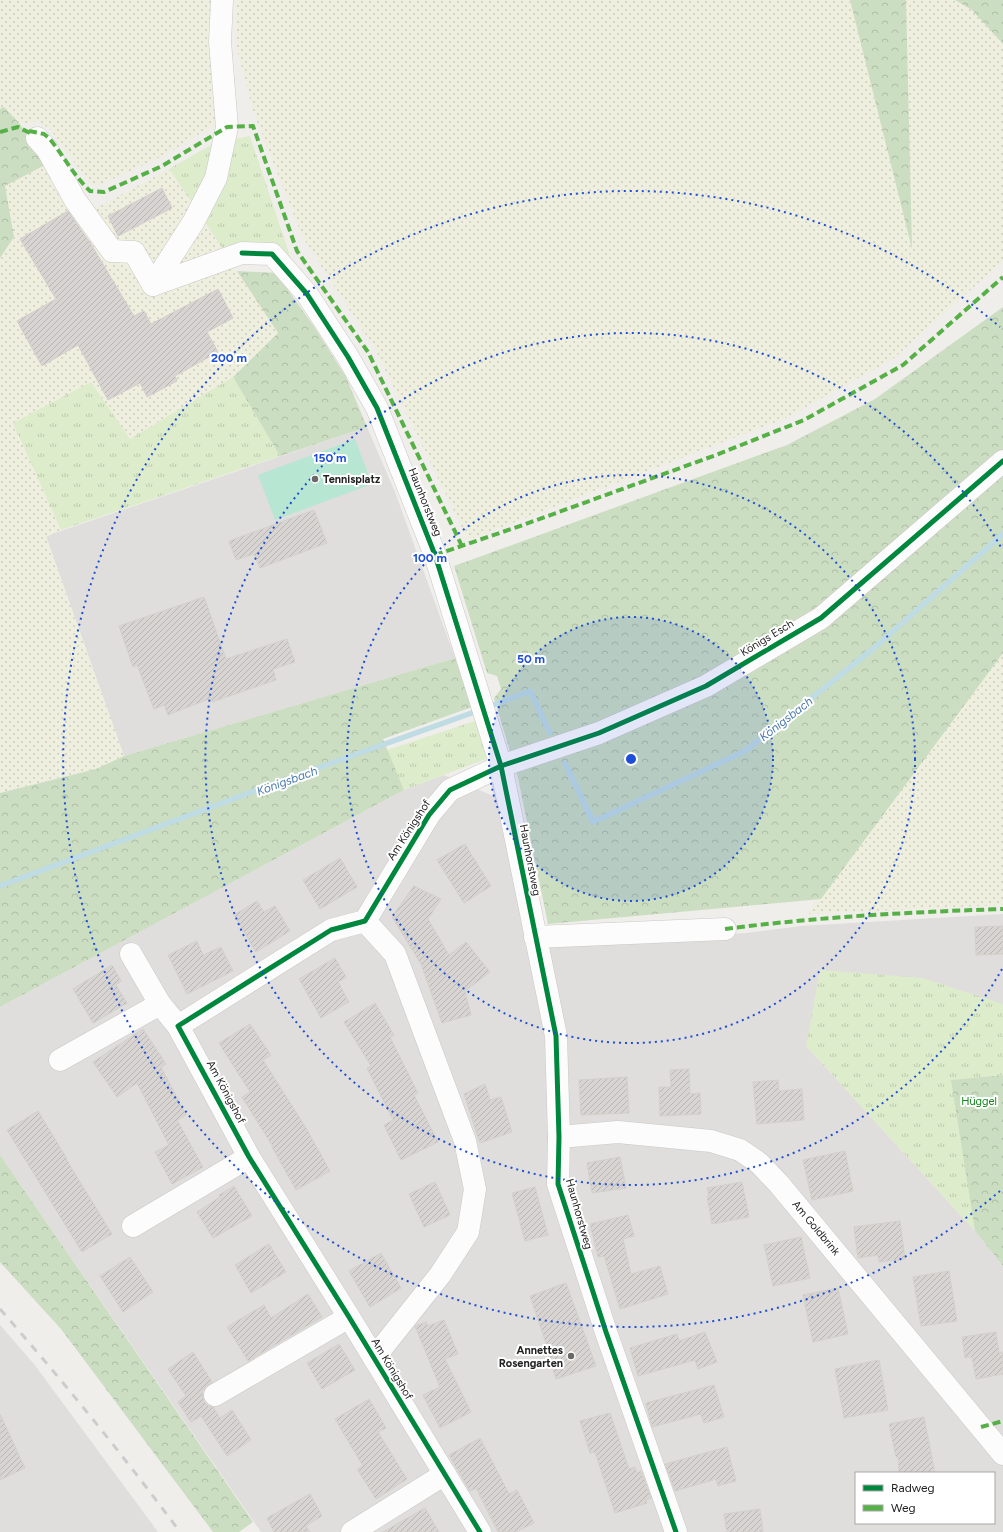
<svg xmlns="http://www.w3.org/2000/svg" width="1003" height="1532" viewBox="0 0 1003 1532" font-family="Figtree,sans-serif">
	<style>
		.residential { fill: #dfdedc; fill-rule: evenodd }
		.farmland { fill: url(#farmland-dots) }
		.grass { fill: url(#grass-tufts) }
		.forest { fill: url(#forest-crowns) }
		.pitch { fill: #b7e6d2 }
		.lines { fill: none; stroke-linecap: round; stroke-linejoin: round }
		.stream { stroke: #bfdbe3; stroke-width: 5.5 }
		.building { fill: url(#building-hatch); stroke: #d3d0cc }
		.minor-casing { stroke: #c9c8c7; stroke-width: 23 }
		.minor { stroke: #fdfcfc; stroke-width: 22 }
		.rail { stroke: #ccc; stroke-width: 3; stroke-dasharray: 8 8; stroke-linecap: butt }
		.quiet { stroke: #55b145; stroke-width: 4; stroke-dasharray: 8 4; stroke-linecap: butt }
		.cycleway-casing { stroke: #fff; stroke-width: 8 }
		.cycleway { stroke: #00873e; stroke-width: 5 }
		.ring { fill: none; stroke: #1d4ed8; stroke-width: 2; stroke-dasharray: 2 4 }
		.poi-dot { fill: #6a6968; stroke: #fff; stroke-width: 1.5 }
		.labels { text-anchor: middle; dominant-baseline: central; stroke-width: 4; stroke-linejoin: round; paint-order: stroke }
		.poi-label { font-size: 11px; font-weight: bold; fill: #222; stroke: #fff; text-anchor: start }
		.street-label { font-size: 11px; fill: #222; stroke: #fff }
		.park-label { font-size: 11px; fill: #0c8416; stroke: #fff }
		.water-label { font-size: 12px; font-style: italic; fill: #4a7aab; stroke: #fff }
		.centre { fill: #1d4ed8; stroke: #fff; stroke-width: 2 }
		.ring-label { font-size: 12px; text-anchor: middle; font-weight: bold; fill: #1d4ed8; stroke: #fff; stroke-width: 4; stroke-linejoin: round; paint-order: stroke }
	</style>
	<defs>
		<pattern id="farmland-dots" width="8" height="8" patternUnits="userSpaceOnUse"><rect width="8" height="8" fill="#efefdf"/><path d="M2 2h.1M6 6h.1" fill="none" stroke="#cdcdbf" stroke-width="1.8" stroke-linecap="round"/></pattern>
		<pattern id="grass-tufts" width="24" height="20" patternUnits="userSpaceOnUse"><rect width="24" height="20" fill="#ddeccb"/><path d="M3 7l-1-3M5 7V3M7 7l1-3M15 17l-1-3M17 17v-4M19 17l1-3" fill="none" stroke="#bdcaae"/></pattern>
		<pattern id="forest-crowns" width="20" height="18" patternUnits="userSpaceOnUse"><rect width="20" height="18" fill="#cbdec1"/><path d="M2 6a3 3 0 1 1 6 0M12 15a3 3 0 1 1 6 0" fill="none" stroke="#aebea6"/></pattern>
		<pattern id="building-hatch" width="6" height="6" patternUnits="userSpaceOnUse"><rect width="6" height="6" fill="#d7d4d2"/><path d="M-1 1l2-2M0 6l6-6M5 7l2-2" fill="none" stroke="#b8b6b4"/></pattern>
	</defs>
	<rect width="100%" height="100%" fill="#f0eeeb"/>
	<g class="residential">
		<polygon points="367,427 395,492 455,658 124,756 46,536"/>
		<path d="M444,775l54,23 28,149 220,-14 55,-7 202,-12v90l-197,42 169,185 28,35v266h-742l-261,-377v-148l404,-217zM856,1473h138v50h-138z"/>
		<polygon points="0,1325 34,1364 158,1532 0,1532"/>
	</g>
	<g class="farmland">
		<polygon points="0,0 213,0 219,122 165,155 102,184 94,186 87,180 50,129 37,121 20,124 4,107 0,109"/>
		<polygon points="236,0 850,0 911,246 906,0 955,0 972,10 1003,44 1003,261 893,359 786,418 468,540 377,353 302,236 253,111 237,49"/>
		<polygon points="45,165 91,211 169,169 278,333 233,377 130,439 14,422 61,530 46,537 124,756 96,769 0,793 0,258 14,237 5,186"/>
		<polygon points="1003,651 1003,905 806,914"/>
	</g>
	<g class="grass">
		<polygon points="250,136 292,262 223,250 203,219 235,139"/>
		<polygon points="216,142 195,207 169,169"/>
		<polygon points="233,377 280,456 61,530 13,423 91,382 130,439"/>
		<polygon points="478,720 486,759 404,790 387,750"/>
		<polygon points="820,970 922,978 1003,1004 1003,1075 952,1080 975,1231 806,1046"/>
	</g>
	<g class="forest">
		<polygon points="850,0 906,0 912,249"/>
		<polygon points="955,0 1003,0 1003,44 972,10"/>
		<polygon points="4,107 20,124 45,165 5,186 14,237 0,258 0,109"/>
		<polygon points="237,271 276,273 315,328 346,377 367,427 280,456 233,377 278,333"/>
		<polygon points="1003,307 1003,653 821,899 548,924 518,778 494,698 501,689 497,676 487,673 454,566 787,445 875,399"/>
		<polygon points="455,658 472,707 383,739 404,790 0,1007 0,793 96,769 124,756"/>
		<polygon points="1003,1075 1003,1266 975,1231 951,1080"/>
		<polygon points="0,1155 253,1522 239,1532 213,1532 61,1329 0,1262"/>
	</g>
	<polygon class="pitch" points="355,439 372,484 275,520 258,475"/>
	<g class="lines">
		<g class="stream">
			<polyline points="488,707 530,691 550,733"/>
			<polyline points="565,763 593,822 745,751 874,648 1003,534"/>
			<polyline points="0,886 273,784 480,710"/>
		</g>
	</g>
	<g class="building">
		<polygon points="162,188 172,208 118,236 108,216"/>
		<polygon points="68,211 91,244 134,316 144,311 151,324 218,289 233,318 207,332 218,352 175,376 177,381 147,397 140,383 108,400 78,345 42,366 17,321 56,299 20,239"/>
		<polygon points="314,510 327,543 260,568 254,554 236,560 229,541"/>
		<polygon points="204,597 226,659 287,639 295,662 273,669 276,680 212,702 211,698 168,715 164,705 154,709 137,665 133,667 119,626"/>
		<polygon points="465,844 491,886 464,903 437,860"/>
		<polygon points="340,858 357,887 320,909 303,880"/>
		<polygon points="414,886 441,899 428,919 449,955 466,942 490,972 465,991 471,1015 442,1023 421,964 392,917"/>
		<polygon points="257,901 264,912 275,906 290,931 256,952 234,915"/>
		<polygon points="1003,926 1003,954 976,955 975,927"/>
		<polygon points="197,941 203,955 221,947 233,971 187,994 168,955"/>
		<polygon points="335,958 346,977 338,982 349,1002 321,1018 299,979"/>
		<polygon points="112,965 121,981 116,985 127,1003 93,1023 73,989"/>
		<polygon points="375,1003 394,1035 390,1037 418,1093 414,1095 438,1142 401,1160 384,1125 393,1120 367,1068 371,1066 344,1022"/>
		<polygon points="250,1024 271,1055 263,1060 306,1128 330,1171 296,1190 272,1147 273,1147 242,1097 250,1092 219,1043"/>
		<polygon points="143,1029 166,1064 161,1067 186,1115 177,1120 203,1167 172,1184 155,1152 169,1145 137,1083 117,1097 93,1062"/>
		<polygon points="689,1069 690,1094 700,1093 701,1114 660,1116 659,1087 671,1087 670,1070"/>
		<polygon points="627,1077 629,1113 581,1115 579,1080"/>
		<polygon points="778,1080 779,1091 802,1089 804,1120 757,1124 753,1082"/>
		<polygon points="485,1084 490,1100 501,1097 512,1132 480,1143 464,1094"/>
		<polygon points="38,1111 67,1159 66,1159 112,1234 82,1252 7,1130"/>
		<polygon points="845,1151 853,1191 812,1200 803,1160"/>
		<polygon points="620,1157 626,1188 592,1193 587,1163"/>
		<polygon points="435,1182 450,1215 424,1227 409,1194"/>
		<polygon points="742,1182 749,1217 712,1224 707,1196 709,1196 707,1188"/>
		<polygon points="234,1186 252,1216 213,1238 197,1212 220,1197 219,1195"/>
		<polygon points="535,1187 548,1235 525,1241 512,1193"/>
		<polygon points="628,1215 634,1236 623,1239 631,1274 660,1266 668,1294 620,1309 604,1256 598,1257 590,1224"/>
		<polygon points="900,1221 905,1259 879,1262 878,1255 858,1258 854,1227"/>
		<polygon points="801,1237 810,1278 773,1286 764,1245"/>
		<polygon points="269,1244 286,1272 251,1293 235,1265"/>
		<polygon points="381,1253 401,1288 370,1307 349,1271"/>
		<polygon points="130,1257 153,1292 123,1312 100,1276"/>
		<polygon points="949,1271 957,1321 921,1326 913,1277"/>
		<polygon points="566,1283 596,1366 556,1379 546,1347 547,1346 530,1296"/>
		<polygon points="838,1288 848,1334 813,1342 803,1295"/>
		<polygon points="308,1294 322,1317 248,1361 227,1327 264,1305 271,1318"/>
		<polygon points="444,1320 458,1354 445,1359 471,1412 440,1428 423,1395 440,1387 415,1326 426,1322 428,1326"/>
		<polygon points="705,1332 717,1362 698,1369 695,1360 638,1376 630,1348 677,1334 679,1341"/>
		<polygon points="996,1332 999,1353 1003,1352 1003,1374 976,1379 972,1357 965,1358 962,1337"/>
		<polygon points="339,1344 355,1370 322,1389 307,1363"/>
		<polygon points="193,1352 212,1382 202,1391 204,1402 208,1406 213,1407 220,1418 232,1410 251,1440 227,1456 201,1416 191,1422 178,1402 186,1396 168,1369"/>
		<polygon points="879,1360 888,1410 844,1418 835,1369"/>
		<polygon points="714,1385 724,1417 704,1423 701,1414 652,1427 646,1403"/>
		<polygon points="369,1399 386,1428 378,1432 407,1479 376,1499 357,1469 363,1466 335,1419"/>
		<polygon points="610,1413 629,1469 635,1467 637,1473 641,1471 651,1498 646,1500 647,1503 615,1513 595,1452 590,1453 580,1421"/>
		<polygon points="0,1414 25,1468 0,1480"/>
		<polygon points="924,1417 935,1473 899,1473 898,1456 896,1457 889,1424"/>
		<polygon points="480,1438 509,1494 517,1490 534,1523 516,1532 498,1532 476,1488 470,1491 449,1455"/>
		<polygon points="727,1447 736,1481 718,1486 716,1479 675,1491 665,1464"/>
		<polygon points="310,1494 322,1516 306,1526 310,1532 274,1532 267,1518"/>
		<polygon points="425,1508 439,1532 383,1532"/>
		<polygon points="760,1509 763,1532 727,1532 724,1514"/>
	</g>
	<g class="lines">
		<g class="minor-casing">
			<g id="minor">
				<polyline points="37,138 47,149 75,200 112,251 134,252 153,285 242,253 272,254 307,294 348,357 377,408 435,555 501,766 556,1036 559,1137 558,1184 606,1332 676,1532"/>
				<polyline points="153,285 194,221 216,178 227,127 220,42 222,0"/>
				<polyline points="365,921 395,954 465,1141 475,1189 468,1232 440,1275 374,1358"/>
				<polyline points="535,937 725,929"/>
				<polyline points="131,954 160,1004"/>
				<polyline points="60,1060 160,1004 178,1026"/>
				<polyline points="559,1137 618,1132 711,1141 740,1150 759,1163 779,1184 1003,1454"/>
				<polyline points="133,1226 249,1157"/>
				<polyline points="215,1395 349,1317"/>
				<polyline points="352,1532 445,1474"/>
				<polyline points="480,1532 349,1317 249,1157 178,1026 331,930 365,921 429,815 450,790 501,766 599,733 706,686 821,618 1003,461"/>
			</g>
		</g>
		<use href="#minor" class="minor"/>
		<path class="rail" d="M0,1309c63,72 123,146 180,223"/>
		<g class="quiet">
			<path d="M29,131l15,3 5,4c14,17 25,38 41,53l14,1 58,-26 65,-39 26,-1 44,125 71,101 94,194"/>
			<polyline points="0,132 18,127 32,134"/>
			<polyline points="435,555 523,525 716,455 804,420 903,365 1003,277"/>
			<path d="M725,929c92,-12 185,-17 278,-20"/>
			<polyline points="981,1427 1003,1421"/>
		</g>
		<g class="cycleway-casing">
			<g id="cycleway">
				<polyline points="242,253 272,254 307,294 348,357 377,408 435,555 501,766 556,1036 559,1137 558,1184 606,1332 676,1532"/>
				<polyline points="480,1532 349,1317 249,1157 178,1026 331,930 365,921 429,815 450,790 501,766 599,733 706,686 821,618 1003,461"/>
			</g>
		</g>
		<use href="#cycleway" class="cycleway"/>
	</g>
	<circle cx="631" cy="759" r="142" fill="#1d4ed8" fill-opacity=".12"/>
	<g class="ring">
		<circle cx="631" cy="759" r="142"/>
		<circle cx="631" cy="759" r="284"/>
		<path d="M1002 969A426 426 0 1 1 1002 549"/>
		<path d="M1000 1191A568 568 0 1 1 1000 327"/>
	</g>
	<g class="poi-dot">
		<circle cx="315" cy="479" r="4"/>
		<circle cx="571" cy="1356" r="4"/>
	</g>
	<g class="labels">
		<g class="poi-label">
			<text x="323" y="479">Tennisplatz</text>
			<text x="563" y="1350" text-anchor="end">Annettes<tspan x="563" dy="13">Rosengarten</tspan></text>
		</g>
		<g class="street-label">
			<text transform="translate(425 502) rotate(68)">Haunhorstweg</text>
			<text transform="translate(767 638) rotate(-31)">Königs Esch</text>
			<text transform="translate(409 830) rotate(-57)">Am Königshof</text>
			<text transform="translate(530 860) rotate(79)">Haunhorstweg</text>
			<text transform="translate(226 1092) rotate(62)">Am Königshof</text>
			<text transform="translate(579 1214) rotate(74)">Haunhorstweg</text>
			<text transform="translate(816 1228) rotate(50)">Am Goldbrink</text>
			<text transform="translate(392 1369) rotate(59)">Am Königshof</text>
		</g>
		<g class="park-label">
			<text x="979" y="1101">Hüggel</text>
		</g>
		<g class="water-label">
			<text transform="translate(786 719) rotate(-38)">Königsbach</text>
			<text transform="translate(287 781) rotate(-20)">Königsbach</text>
		</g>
	</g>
	<circle cx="631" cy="759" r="6" class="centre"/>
	<g class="ring-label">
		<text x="229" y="362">200 m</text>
		<text x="330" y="462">150 m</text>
		<text x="430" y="562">100 m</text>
		<text x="531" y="663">50 m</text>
	</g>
	<rect x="855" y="1472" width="140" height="52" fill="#ffffff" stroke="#a7a7a7"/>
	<rect x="863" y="1485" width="20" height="6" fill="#00873e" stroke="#a7a7a7"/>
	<text x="891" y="1492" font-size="12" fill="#222222">Radweg</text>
	<rect x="863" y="1505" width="20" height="6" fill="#55b145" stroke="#a7a7a7"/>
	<text x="891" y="1512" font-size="12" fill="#222222">Weg</text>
</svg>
